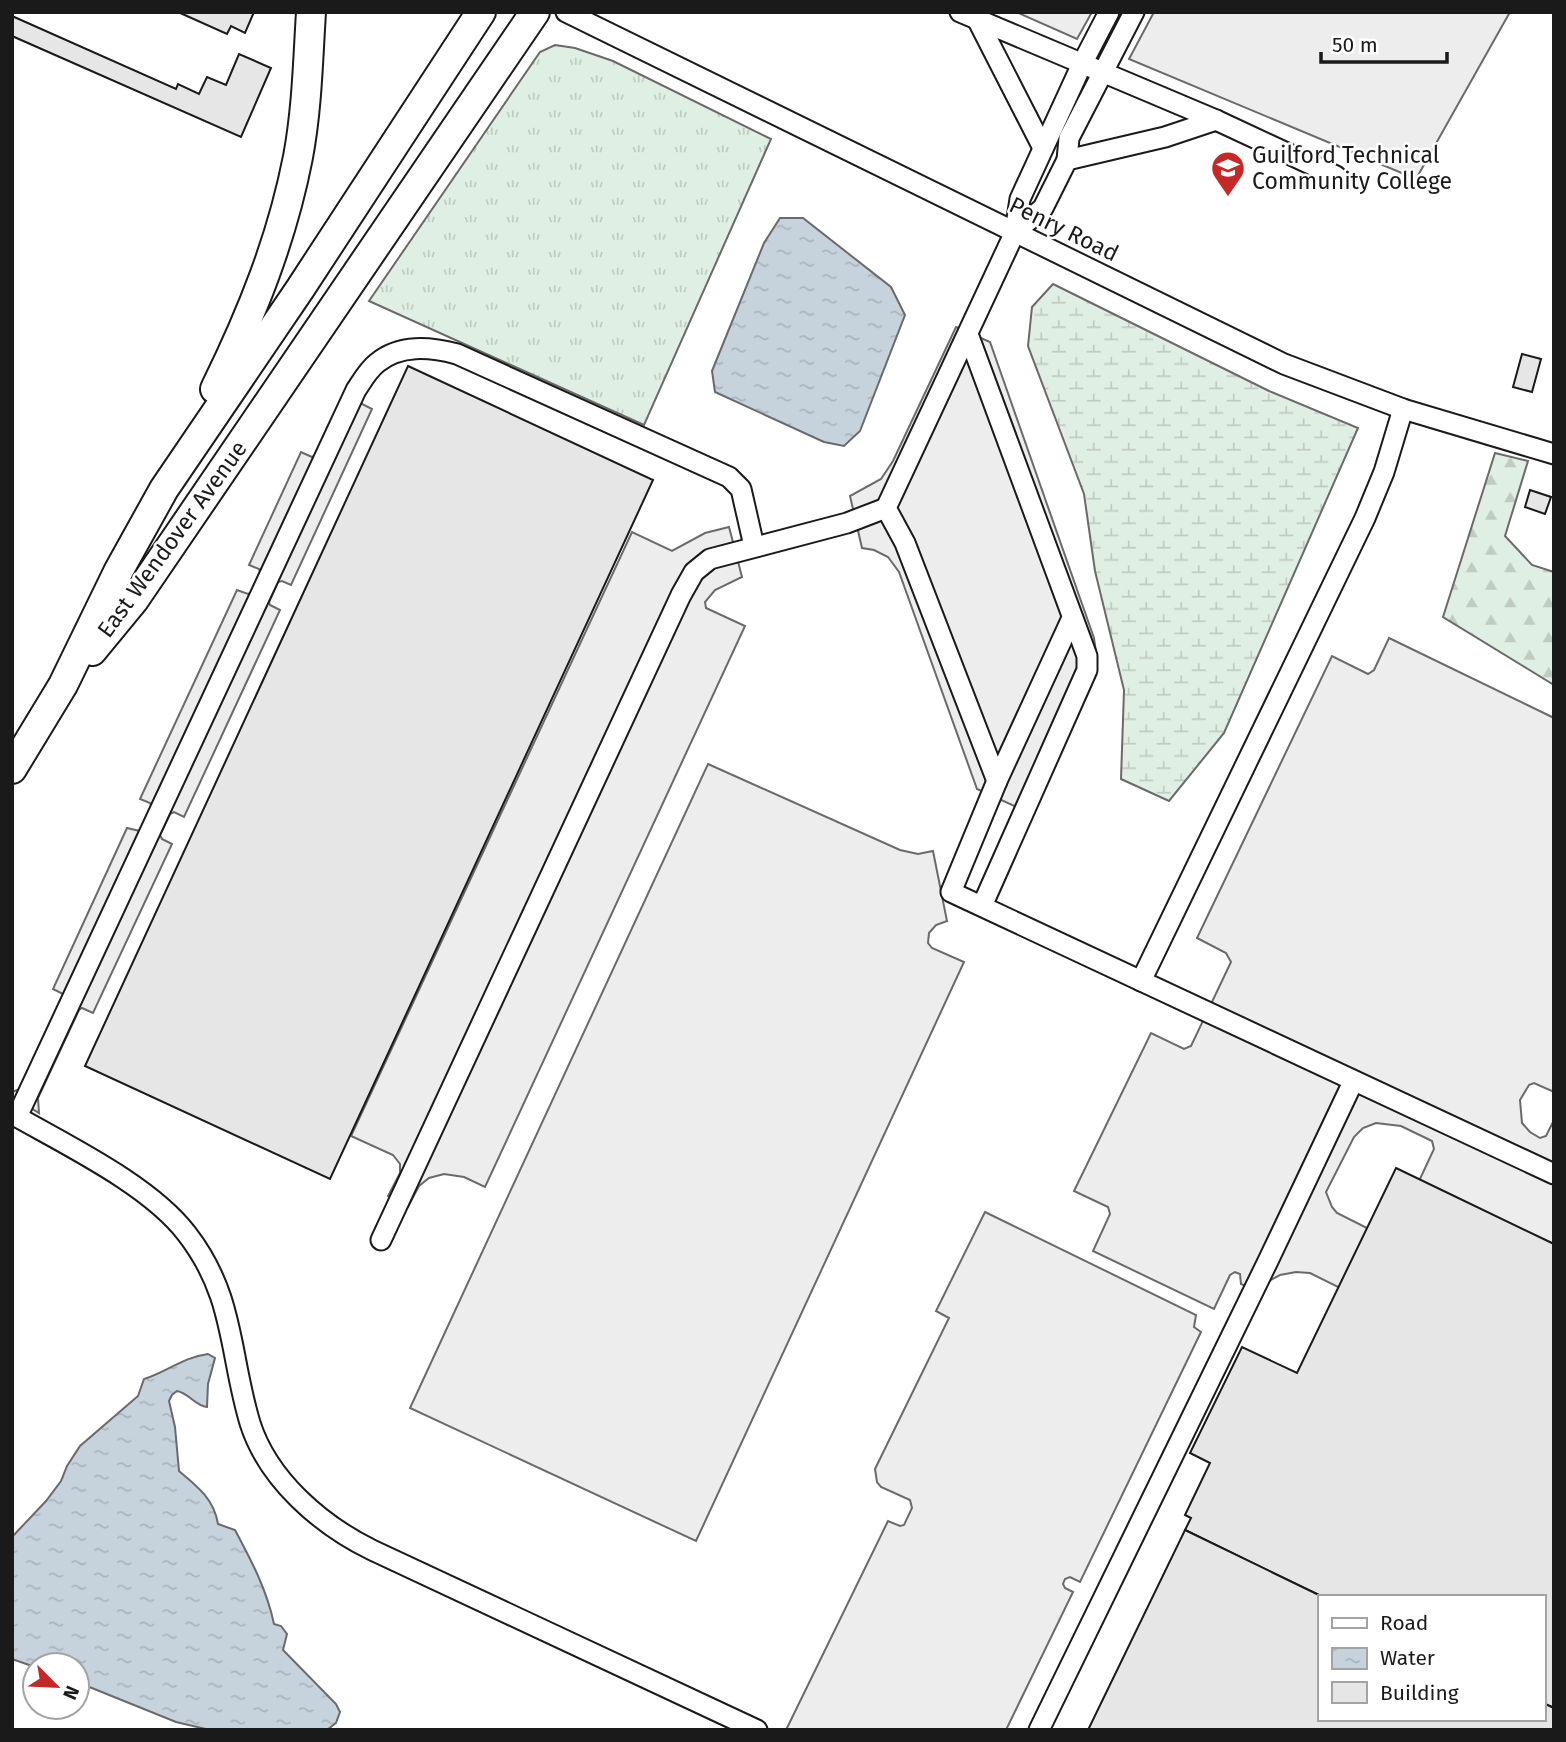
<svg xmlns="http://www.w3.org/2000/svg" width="1566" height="1742" viewBox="0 0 1566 1742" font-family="'Fira Sans',sans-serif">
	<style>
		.grass { fill: url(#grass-tufts); stroke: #6a6a6a; stroke-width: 2 }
		.forest { fill: url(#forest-firs); stroke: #6a6a6a; stroke-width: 2 }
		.wetland { fill: url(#wetland-marsh); stroke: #6a6a6a; stroke-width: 2 }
		.parking { fill: #ededed; stroke: #6a6a6a; stroke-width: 2 }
		.water { fill: url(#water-ripples); stroke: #6a6a6a; stroke-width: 2 }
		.building { fill: #e6e6e6; stroke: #1a1a1a; stroke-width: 2 }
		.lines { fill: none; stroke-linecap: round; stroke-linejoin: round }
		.minor-casing { stroke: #1a1a1a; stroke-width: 23 }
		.highway-casing { stroke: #1a1a1a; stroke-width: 32 }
		.minor { stroke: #fff; stroke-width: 19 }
		.highway { stroke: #fff; stroke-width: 28 }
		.labels { text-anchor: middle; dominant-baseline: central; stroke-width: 5; stroke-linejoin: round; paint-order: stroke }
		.poi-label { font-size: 23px; fill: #1a1a1a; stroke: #fff; text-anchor: start }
		.street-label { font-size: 23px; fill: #1a1a1a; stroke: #fff }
	</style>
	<defs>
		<pattern id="grass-tufts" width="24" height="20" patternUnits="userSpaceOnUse" patternTransform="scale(1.75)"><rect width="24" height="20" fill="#e0efe3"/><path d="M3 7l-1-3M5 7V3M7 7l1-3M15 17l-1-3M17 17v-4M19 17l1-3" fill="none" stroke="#c0ccc2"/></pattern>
		<pattern id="forest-firs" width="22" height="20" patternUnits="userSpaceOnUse" patternTransform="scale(1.75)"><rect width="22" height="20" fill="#e0efe3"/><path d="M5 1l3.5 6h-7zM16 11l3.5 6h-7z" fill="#c0ccc2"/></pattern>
		<pattern id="wetland-marsh" width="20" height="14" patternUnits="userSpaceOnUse" patternTransform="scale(1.75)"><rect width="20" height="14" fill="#e0efe3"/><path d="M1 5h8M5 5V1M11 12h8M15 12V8" fill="none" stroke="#c0ccc2"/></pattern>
		<pattern id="water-ripples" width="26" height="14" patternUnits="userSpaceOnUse" patternTransform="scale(1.75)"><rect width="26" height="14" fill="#c6d2dc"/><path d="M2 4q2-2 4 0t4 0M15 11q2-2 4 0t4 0" fill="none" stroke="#aab4bc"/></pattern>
	</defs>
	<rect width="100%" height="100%" fill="#fff"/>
	<polygon class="grass" points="555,45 575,48 613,61 771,139 644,425 369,301 540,52"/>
	<polygon class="forest" points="1495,453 1528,461 1505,536 1532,565 1554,572 1554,685 1443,617"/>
	<polygon class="wetland" points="1053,284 1269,391 1358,428 1224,733 1169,801 1121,779 1124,690 1095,571 1084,494 1028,346 1032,307"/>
	<g class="parking">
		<polygon points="1016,12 1092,12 1077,39"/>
		<polygon points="1154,12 1510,12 1416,179 1129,59"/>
		<polygon points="956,327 990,342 1094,638 1097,659 1095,676 1032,814 977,789 899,572 888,557 874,550 862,548 850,496 881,479 893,461"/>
		<polygon points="346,389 362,404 372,409 291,585 282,581 278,582 269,602 270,605 280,610 184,817 174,812 170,814 160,835 162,839 172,844 93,1013 82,1008 79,1010 38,1098 39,1113 12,1096 12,1092 20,1089 64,998 63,994 53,989 127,828 140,831 152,807 150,803 140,799 237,590 248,594 252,592 260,572 259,569 249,565 301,452 312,457 315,455"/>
		<polygon points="729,527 742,577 715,590 705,602 706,608 745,626 485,1187 464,1177 444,1174 429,1178 419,1186 408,1207 388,1196 400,1173 400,1164 393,1155 351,1136 632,532 672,551 705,533"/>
		<polygon points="1389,638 1554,718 1554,1092 1534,1083 1529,1085 1520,1100 1522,1123 1530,1132 1540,1138 1546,1136 1554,1120 1554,1246 1419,1181 1434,1149 1432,1141 1401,1126 1376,1123 1363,1128 1354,1137 1326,1192 1332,1207 1337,1213 1369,1229 1340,1288 1310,1273 1296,1272 1280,1275 1269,1281 1260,1292 1241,1284 1240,1274 1235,1272 1230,1275 1214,1309 1093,1251 1110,1214 1108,1207 1074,1191 1151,1033 1184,1049 1191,1046 1231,962 1226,953 1197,938 1332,656 1368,674 1374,670"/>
		<polygon points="708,764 900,850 918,854 933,851 947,921 936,925 929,933 928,943 932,948 964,962 696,1541 410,1408"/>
		<polygon points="985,1212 1196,1315 1194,1327 1201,1332 1080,1582 1070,1577 1065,1579 1063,1584 1065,1588 1073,1592 1006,1730 786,1730 888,1521 900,1526 904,1525 912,1508 910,1500 881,1487 877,1482 875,1469 949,1318 936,1311"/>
	</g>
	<g class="water">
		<polygon points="780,218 803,218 891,287 905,315 860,431 844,446 824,442 715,392 712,371 764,243"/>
		<path d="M208,1354l7,4 -7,26 -1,23c-12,-1 -18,-14 -30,-16l-5,4 -3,6 6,26 4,44c18,15 35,28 39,53l17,6c16,30 32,60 39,94l7,2 6,8 -4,16 53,54 4,8 -4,11 -9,7h-117l-34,-8 -99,-40v-17h-42v2l-23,-8v-122l34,-36 15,-20 6,-15 13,-20 58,-50 6,-17c22,-7 40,-22 64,-25z"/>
	</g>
	<g class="building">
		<polygon points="178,12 254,12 245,33 231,26 227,34"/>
		<polygon points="12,16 176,89 178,84 199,94 207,77 226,85 239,54 271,68 241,137 12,36"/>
		<polygon points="1522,354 1541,359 1532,392 1513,387"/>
		<polygon points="408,366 653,480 330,1179 85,1066"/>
		<polygon points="1530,490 1551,497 1545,514 1525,507"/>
		<polygon points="1396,1168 1554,1244 1554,1708 1543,1703 1543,1597 1323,1597 1185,1530 1191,1518 1185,1515 1210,1463 1190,1453 1242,1347 1297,1373"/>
		<polygon points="1185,1530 1323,1597 1319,1597 1319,1719 1543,1719 1543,1703 1554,1708 1554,1730 1088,1730"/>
	</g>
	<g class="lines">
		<g class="minor-casing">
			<g id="minor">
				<polyline points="566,12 1284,364 1403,409 1554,454"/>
				<polyline points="960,12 1216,120 1336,176"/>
				<polyline points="978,21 1043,148"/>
				<polyline points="1067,160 1069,138 1134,12"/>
				<polyline points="1015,232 1043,208 1067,160 1165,137 1216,120"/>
				<polyline points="968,334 1087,656 1087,670 982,906"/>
				<polyline points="1072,618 997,781 951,892 1554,1174"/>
				<polyline points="997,781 905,543 886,508 1015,232 1020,199 1082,64 1109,12"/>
				<polyline points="1141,981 1365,518 1384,472 1403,409"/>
				<path d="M12,1114c54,31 138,71 175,120 48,62 42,119 63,189 18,57 71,102 122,127l385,180"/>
				<path d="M17,1117l339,-727c6,-9 12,-20 21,-27 23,-19 53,-16 80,-9l272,123 12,12 13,57"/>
				<polyline points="381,1240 681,595 694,572 710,559 847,523 886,508"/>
				<polyline points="1039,1730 1268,1261 1353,1082"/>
			</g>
		</g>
		<g class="highway-casing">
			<g id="highway">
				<path d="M215,389c37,-75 67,-150 83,-232 9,-48 10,-97 13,-145"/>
				<polyline points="92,651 134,600 535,12"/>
				<polyline points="12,769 63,685 119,570 164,489 300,289 481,12"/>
			</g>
		</g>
		<use href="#minor" class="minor"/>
		<use href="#highway" class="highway"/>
	</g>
	<defs>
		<g id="university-pin" transform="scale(1.75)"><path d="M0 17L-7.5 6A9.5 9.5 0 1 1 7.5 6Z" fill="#c62828" stroke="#fff"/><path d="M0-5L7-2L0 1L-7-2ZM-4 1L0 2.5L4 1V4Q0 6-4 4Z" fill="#fff"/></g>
	</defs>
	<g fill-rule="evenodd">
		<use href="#university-pin" x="1228" y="168"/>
	</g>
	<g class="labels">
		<g class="poi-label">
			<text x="1252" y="155">Guilford Technical<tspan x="1252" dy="26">Community College</tspan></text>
		</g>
		<g class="street-label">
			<text transform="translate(1064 229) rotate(26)">Penry Road</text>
			<text transform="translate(172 539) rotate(-54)">East Wendover Avenue</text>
		</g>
	</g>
	<rect width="1566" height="1742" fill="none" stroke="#1a1a1a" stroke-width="28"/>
	<rect x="1318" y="1595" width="228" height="126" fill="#ffffff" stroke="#a3a3a3" stroke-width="2"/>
	<rect x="1332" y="1618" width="35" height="10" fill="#ffffff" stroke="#a3a3a3" stroke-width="2"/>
	<text x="1380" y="1630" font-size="21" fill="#1a1a1a">Road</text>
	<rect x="1332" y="1648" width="35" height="21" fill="url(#water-ripples)" stroke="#a3a3a3" stroke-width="2"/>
	<text x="1380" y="1665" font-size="21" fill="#1a1a1a">Water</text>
	<rect x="1332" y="1682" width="35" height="21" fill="#e6e6e6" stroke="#a3a3a3" stroke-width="2"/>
	<text x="1380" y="1700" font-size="21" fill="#1a1a1a">Building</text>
	<g transform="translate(56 1686) rotate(114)"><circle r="33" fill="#ffffff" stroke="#a3a3a3" stroke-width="2"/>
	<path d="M0-5L12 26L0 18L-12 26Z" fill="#c62828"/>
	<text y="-10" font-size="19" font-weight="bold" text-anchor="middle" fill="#1a1a1a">N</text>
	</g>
	<path d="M1321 52v10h126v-10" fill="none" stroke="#1a1a1a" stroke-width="3.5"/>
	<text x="1332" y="52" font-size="21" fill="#1a1a1a" stroke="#ffffff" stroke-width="5" paint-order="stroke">50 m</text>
</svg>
